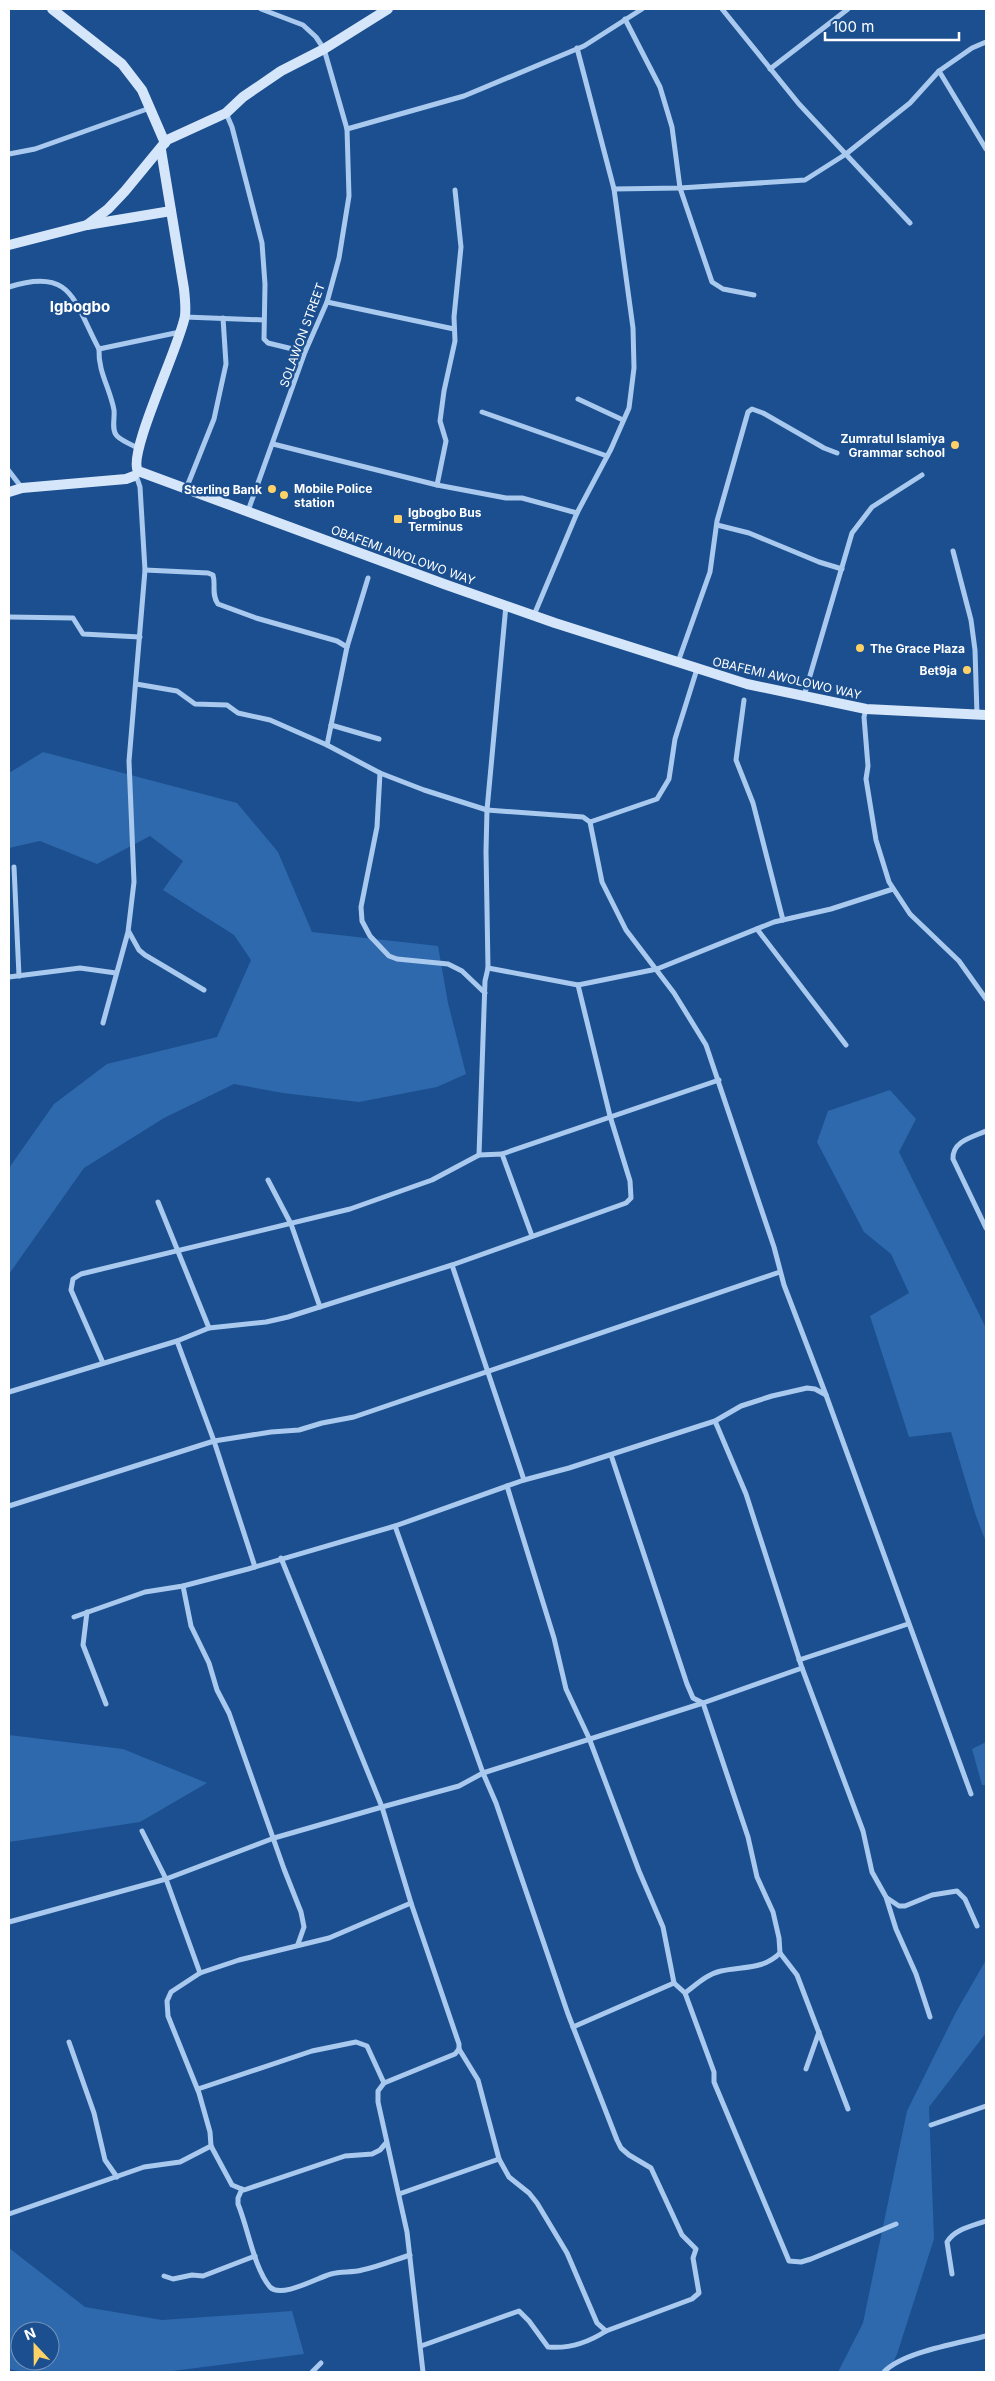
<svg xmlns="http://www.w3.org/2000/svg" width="995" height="2381" viewBox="0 0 995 2381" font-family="Inter,sans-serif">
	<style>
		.green { fill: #2e69ad; fill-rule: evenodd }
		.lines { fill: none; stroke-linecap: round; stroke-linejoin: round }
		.street { stroke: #a9c9ee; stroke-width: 5 }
		.secondary { stroke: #d6e6fa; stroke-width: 10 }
		.poi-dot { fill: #ffd166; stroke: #1b4f8f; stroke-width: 2 }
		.labels { text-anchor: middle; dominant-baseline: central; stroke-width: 5; stroke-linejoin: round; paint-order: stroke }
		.street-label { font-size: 12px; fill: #fff; stroke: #1b4f8f }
		.poi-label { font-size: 12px; font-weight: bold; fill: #fff; stroke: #1b4f8f; text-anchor: end }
		.quarter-label { font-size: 15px; font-weight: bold; fill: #fff; stroke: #1b4f8f }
	</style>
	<rect width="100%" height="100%" fill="#1b4f8f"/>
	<g class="green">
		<polygon points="43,752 237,803 278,852 312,932 438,946 448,1003 466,1074 437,1087 359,1102 283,1093 234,1084 164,1118 84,1168 9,1274 9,1168 54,1104 107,1064 217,1037 251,960 234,935 163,890 183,861 150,836 97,864 40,841 9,848 9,773"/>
		<polygon points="890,1090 916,1119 899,1152 986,1328 986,1542 976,1516 951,1432 909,1437 870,1316 909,1293 891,1254 864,1232 817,1142 828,1111"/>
		<polygon points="9,1735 123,1749 207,1783 140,1822 9,1842"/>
		<polygon points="986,1742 986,1785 982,1785 972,1749"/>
		<polygon points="986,1960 986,2033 929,2107 934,2239 897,2354 889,2372 838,2372 863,2323 907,2111 956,2012"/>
		<path d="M9,2248l76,59 77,13 130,-9 12,43 -139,18h-141l-15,-3zM20,2331h30v30h-30z"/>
	</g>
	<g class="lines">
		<g class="street">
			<polyline points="722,9 799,104 910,223"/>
			<polyline points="625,19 660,87 672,127 680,188 712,282 723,289 754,295"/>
			<polyline points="770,69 848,9"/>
			<polyline points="939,71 986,149"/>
			<polyline points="226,113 232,127 262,243 265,284 264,339 268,343 305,352"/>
			<polyline points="347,129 464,96 584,46 642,9"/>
			<polyline points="9,154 35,149 150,108"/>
			<polyline points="614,189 680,188 805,180 846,154 910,103 939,71 972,48 986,42"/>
			<path d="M9,287c64,-21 65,16 90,62l81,-17"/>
			<polyline points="327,302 454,329"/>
			<polyline points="185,317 264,320"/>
			<path d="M99,349c-1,23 11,39 15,61 1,8 -3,20 3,26 5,5 15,9 21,12"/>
			<polyline points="578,399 623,420"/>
			<polyline points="482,412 607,456"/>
			<polyline points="273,444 437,485 506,498 522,498 577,513"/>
			<polyline points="9,471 22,488"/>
			<polyline points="437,485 446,441 440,421 444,391 455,341 454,317 461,247 455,190"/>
			<polyline points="186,489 214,419 226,364 223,318"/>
			<polyline points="248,511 305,352 327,302 339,258 349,196 347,129 324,49 316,37 303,25 261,9"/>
			<polyline points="717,525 749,533 819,562 842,569"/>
			<polyline points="953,551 971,620 975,650 977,715"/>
			<path d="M145,570l63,3 5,2c3,10 -2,19 5,29l38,14 81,23 10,6 -20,98"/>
			<polyline points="534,615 577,513 611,449 629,408 634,368 633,328 614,189 577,48"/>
			<polyline points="9,617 73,618 83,634 140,637"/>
			<polyline points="347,647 368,578"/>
			<polyline points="678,662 710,572 717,521 748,412 752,409 763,413 824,448 837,453"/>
			<polyline points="136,684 177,691 195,704 227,705 238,713 270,720 327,745 380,773 424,790 487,810 583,817 590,822 602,882 626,930 674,993 706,1045 774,1247 784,1285 826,1395 971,1794"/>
			<polyline points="804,696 852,533 872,507 922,475"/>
			<polyline points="744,700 736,760 753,803 783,920"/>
			<polyline points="866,709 864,717 868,766 866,779 876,840 889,882 910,914 959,961 986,999"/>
			<polyline points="331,725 379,739"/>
			<polyline points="380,773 377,827 361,907 362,921 370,936 389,956 397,959 448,964 462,971 485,993"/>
			<polyline points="590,822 657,799 669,779 675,739 697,669"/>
			<polyline points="14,867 19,976"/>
			<polyline points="757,929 846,1045"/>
			<polyline points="129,932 139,950 145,955 204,990"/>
			<polyline points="488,968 578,985 657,969 774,922 831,909 893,889"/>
			<polyline points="9,977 80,968 116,973"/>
			<polyline points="103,1023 128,932 134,882 129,761 145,570 140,487 136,475"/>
			<path d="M986,1131c-13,6 -34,10 -33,28l33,69"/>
			<polyline points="502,1154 719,1080"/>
			<polyline points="479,1155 485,981 488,968 486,851 487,810 506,605"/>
			<polyline points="268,1180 291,1224 320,1307"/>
			<polyline points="158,1202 209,1328"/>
			<polyline points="452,1265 524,1480"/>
			<polyline points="177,1341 214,1441 255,1567"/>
			<polyline points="103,1363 71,1290 73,1279 81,1274 350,1209 432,1180 479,1155 502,1154 532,1236"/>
			<polyline points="9,1392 177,1341 209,1328 266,1322 288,1317 452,1265 626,1203 631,1198 630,1181 610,1116 578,985"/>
			<polyline points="715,1421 746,1494 802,1668 863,1831 872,1872 886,1897 896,1929 916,1974 930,2017"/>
			<polyline points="611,1455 687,1684 693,1698 703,1703 748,1837 757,1877 773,1912 779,1938 780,1953 797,1975 848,2109"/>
			<polyline points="507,1486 554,1638 566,1689 589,1738 639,1871 663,1927 674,1983"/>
			<polyline points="9,1506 214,1441 271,1432 299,1430 322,1423 354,1417 780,1272"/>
			<path d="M395,1526l88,247 13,30 72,211 49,126 4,8 8,7 22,13 31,67 14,14 -3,9 6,35 -7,6 -86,32c-17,11 -37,18 -58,16l-19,-26 -10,-10 -98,35"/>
			<polyline points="183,1586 191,1626 209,1663 217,1690 229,1713 284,1869 301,1912 304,1927 298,1944"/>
			<polyline points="87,1612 83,1645 106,1704"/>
			<polyline points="74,1617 145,1592 183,1586 248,1569 395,1526 524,1480 569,1468 715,1421 741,1406 772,1396 807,1388 815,1389 826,1395"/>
			<polyline points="799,1660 908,1624"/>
			<polyline points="142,1831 166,1879 200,1973"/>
			<polyline points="887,1898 899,1906 905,1906 932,1895 957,1891 965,1899 977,1926"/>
			<polyline points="9,1922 166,1879 274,1838 382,1807 281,1558"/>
			<path d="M685,1993c11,-8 22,-19 36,-22 22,-5 42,-1 59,-18"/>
			<polyline points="573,2027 674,1983 685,1993 714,2072 714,2082 789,2261 801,2262 811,2259 896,2224"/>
			<polyline points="69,2042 94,2113 105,2160 117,2177"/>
			<polyline points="459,2049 478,2080 499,2159 509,2177 529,2193 537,2203 567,2253 597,2323 606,2331"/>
			<polyline points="806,2069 819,2032"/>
			<polyline points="198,2089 312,2051 356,2042 367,2046 384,2083"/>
			<polyline points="931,2125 986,2106"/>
			<polyline points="386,2143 380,2150 372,2154 345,2156 244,2190 232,2185 211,2146 210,2132 199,2093 168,2016 167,2001 171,1992 200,1973 239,1960 329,1938 411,1903"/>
			<path d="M242,2189l-4,9v6c10,24 16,64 32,83 11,12 49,-10 61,-13 10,-3 21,-1 31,-4 16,-3 32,-10 48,-15"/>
			<polyline points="399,2194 499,2159"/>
			<polyline points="9,2214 144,2167 180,2162 211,2146"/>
			<path d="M952,2274l-5,-32c8,-13 25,-16 39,-21"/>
			<polyline points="164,2276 173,2279 192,2275 203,2276 255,2256"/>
			<polyline points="312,2372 321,2363"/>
			<polyline points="423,2372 407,2232 378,2102 378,2091 384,2083 455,2054 459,2049 459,2044 411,1903 382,1807 459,1786 483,1773 703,1703 802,1668"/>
			<path d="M884,2372c18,-20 76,-29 102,-36"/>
		</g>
		<g class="secondary">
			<polyline points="52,9 122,64 142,90 165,143"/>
			<path d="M161,150l23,139c1,9 2,18 1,27 -5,29 -58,138 -47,155l306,113 111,39 192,61 119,25 120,6"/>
			<polyline points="87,225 108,209 125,191 167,140 226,113 243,97 281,71 324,49 388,9"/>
			<polyline points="9,245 87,225 171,211"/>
			<polyline points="9,492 22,488 126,479 134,476"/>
		</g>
	</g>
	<g class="poi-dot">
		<circle cx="955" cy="445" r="5"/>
		<circle cx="272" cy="489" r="5"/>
		<circle cx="284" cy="495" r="5"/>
		<rect x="393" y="514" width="10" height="10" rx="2.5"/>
		<circle cx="860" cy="648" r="5"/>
		<circle cx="967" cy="670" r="5"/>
	</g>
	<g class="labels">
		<g class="street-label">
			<text transform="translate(302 335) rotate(-70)">SOLAWON STREET</text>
			<text transform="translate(403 555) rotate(20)">OBAFEMI AWOLOWO WAY</text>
			<text transform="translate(787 678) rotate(13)">OBAFEMI AWOLOWO WAY</text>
		</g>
		<g class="poi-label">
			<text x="945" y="438">Zumratul Islamiya<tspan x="945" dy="14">Grammar school</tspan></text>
			<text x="294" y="488" text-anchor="start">Mobile Police<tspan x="294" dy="14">station</tspan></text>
			<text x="262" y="489">Sterling Bank</text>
			<text x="408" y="512" text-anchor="start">Igbogbo Bus<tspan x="408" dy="14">Terminus</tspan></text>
			<text x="870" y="648" text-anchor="start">The Grace Plaza</text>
			<text x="957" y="670">Bet9ja</text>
		</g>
		<g class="quarter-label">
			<text x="80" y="306">Igbogbo</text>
		</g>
	</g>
	<rect width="995" height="2381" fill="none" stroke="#ffffff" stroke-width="20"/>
	<g transform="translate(35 2346) rotate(338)"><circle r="24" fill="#1b4f8f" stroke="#7695bc"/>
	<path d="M0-4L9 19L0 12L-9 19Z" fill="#ffd166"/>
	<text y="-8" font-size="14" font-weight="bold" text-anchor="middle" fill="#ffffff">N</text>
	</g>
	<path d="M825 32v8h134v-8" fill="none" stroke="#ffffff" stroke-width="2.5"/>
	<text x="832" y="32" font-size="15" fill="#ffffff" stroke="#1b4f8f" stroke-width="4" paint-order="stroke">100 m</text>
</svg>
